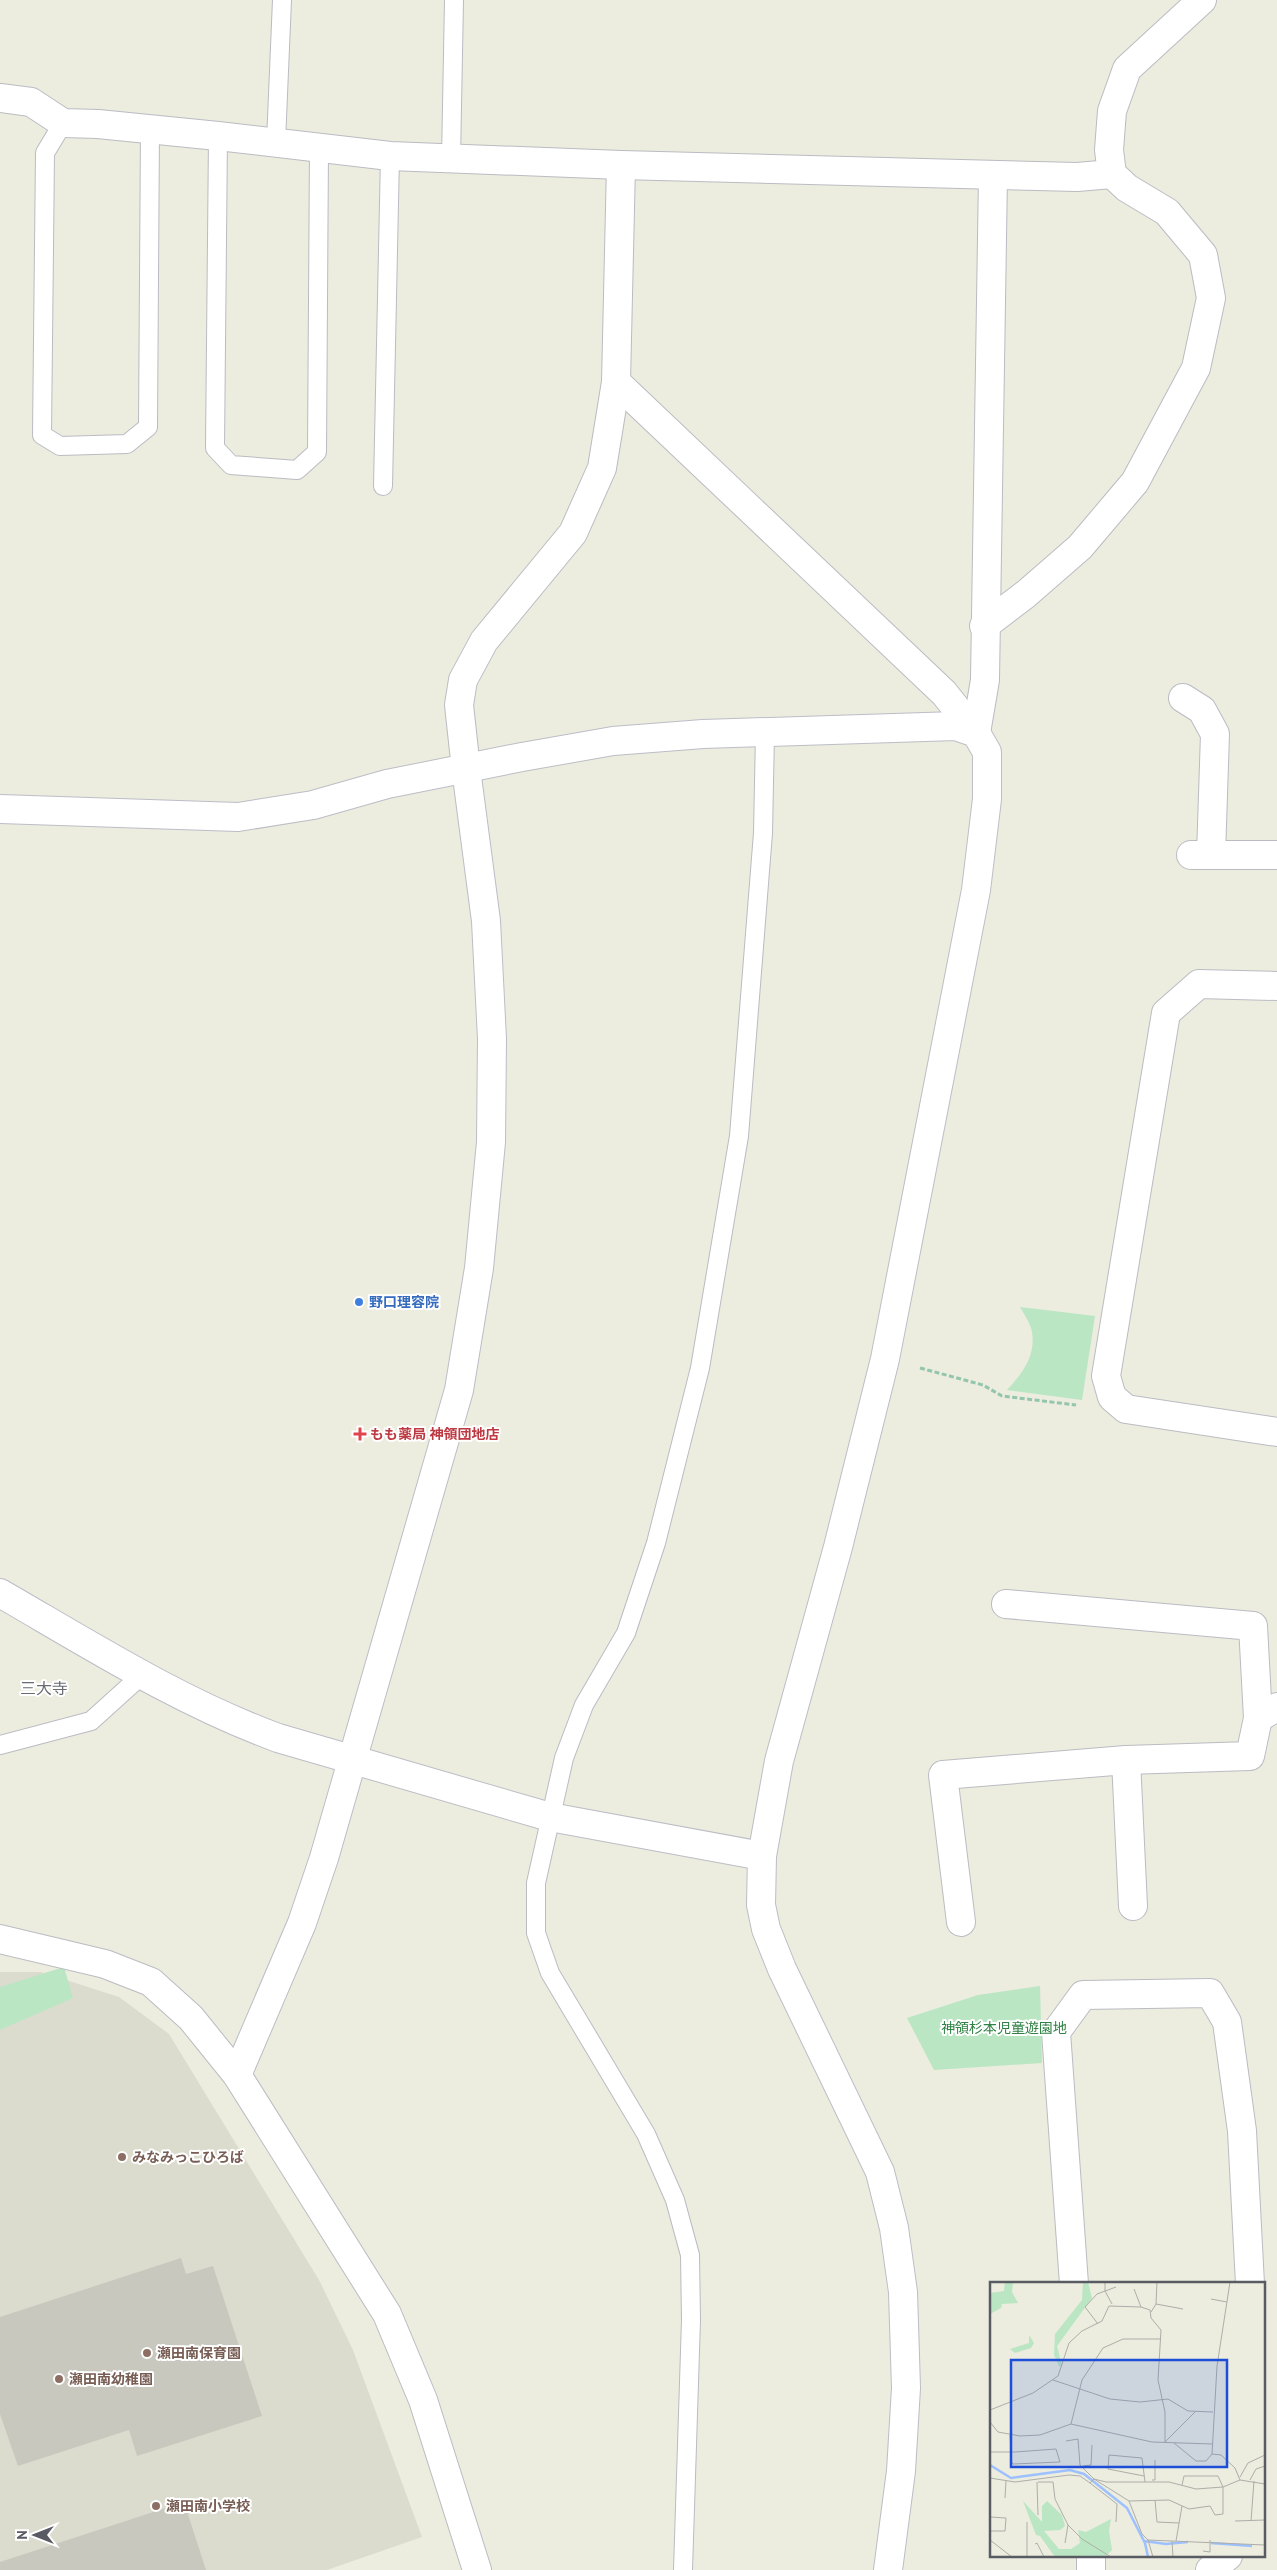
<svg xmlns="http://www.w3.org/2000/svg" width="1277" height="2570" viewBox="0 0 1277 2570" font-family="'PT Sans','Noto Sans JP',sans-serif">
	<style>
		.education { fill: #dcdcce }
		.green { fill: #bae6c3 }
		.building { fill: #c9c8bf }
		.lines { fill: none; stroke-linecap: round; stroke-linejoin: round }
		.lane-casing { stroke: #babcc2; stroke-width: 20 }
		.street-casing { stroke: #babcc2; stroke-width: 30 }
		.secondary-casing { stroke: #bcbec6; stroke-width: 30 }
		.path { stroke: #93c6ac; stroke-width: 3; stroke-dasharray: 5 2.5; stroke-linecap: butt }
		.lane { stroke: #fff; stroke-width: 18 }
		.street { stroke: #fff; stroke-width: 28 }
		.secondary { stroke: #fff; stroke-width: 28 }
		.shop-dot { fill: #3f7fe0; stroke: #fff; stroke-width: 2 }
		.health-dot { fill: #e0444e; stroke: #fff; stroke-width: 2 }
		.education-dot { fill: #8d6e63; stroke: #fff; stroke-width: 2 }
		.labels { text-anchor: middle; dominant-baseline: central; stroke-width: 4; stroke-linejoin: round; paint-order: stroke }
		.shop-label { font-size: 14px; font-weight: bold; fill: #366cbe; stroke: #fff; text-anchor: start }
		.health-label { font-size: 14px; font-weight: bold; fill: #be3a42; stroke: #fff; text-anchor: start }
		.park-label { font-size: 14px; fill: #2f8144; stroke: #fff }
		.education-label { font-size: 14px; font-weight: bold; fill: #785e54; stroke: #fff; text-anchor: start }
		.quarter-label { font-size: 16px; fill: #696c73; stroke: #fff }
		.inset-river { fill: none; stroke: #9dc1ff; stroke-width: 2.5 }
		.inset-road { fill: none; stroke: #adaea9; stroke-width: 1 }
		.view { fill: #1d4ed8; fill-opacity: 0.15; stroke: #1d4ed8; stroke-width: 2.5 }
		.inset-edge { fill: none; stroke: #585b61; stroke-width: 2.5 }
	</style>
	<rect width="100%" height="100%" fill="#ececdf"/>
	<polygon class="education" points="0,1972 41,1972 119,1997 169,2034 319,2280 353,2350 422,2537 327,2570 0,2570"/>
	<g class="green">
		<path d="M1020,1307l75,9 -13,84 -75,-10c15,-16 29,-34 25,-58 -1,-8 -8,-18 -12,-25z"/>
		<polygon points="64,1967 73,1998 0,2030 0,1987"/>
		<polygon points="1040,1986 1042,2063 934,2070 907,2018 978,1995"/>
	</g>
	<g class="building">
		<polygon points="181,2258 186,2274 213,2266 262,2416 137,2456 129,2430 18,2466 0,2414 0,2317"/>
		<polygon points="184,2502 206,2570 0,2570 0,2562"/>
	</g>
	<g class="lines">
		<g class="lane-casing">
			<g id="lane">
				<polyline points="63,123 45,153 42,435 60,446 127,444 148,427 150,129"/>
				<polyline points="218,136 215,448 231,465 297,470 317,452 319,148"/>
				<polyline points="276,142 282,0"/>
				<polyline points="451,159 454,0"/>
				<polyline points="383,486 390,156"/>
				<polyline points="0,1745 91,1721 143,1674"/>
				<polyline points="683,2570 691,2320 690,2255 675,2200 646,2134 550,1973 536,1933 536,1883 564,1758 584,1705 626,1633 656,1543 700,1368 739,1136 763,833 765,733"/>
			</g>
		</g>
		<g class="street-casing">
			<g id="street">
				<polyline points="0,98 31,102 63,123 98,124 218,136 390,156 621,165 1077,177 1112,174"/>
				<polyline points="616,382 944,693 976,733"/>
				<polyline points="984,626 1026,594 1080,547 1135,482 1196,368 1211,298 1203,255 1167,212 1127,188 1112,174 1109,150 1112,111 1127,69 1202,0"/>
				<polyline points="1183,698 1202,710 1215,734 1211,855"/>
				<polyline points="976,733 985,680 993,175"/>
				<polyline points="466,769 459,705 463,680 484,641 573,533 602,468 616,382 621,165"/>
				<polyline points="1191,855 1277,855"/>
				<polyline points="1277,986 1199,984 1166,1013 1106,1376 1112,1397 1126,1409 1277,1432"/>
				<polyline points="1006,1604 1253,1626 1258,1718"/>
				<polyline points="1126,1760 1133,1906"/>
				<polyline points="961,1922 943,1775 1126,1760 1250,1756 1258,1718 1277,1707"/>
				<polyline points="0,1939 105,1964 151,1982 191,2018 237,2075 387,2314 423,2400 477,2570"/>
				<polyline points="1074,2284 1056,2032 1083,1995 1210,1993 1227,2022 1242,2131 1250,2284"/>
				<polyline points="1091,2556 1091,2570"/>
				<polyline points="1210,2570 1228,2556"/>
			</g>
		</g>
		<g class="secondary-casing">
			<g id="secondary">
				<polyline points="0,809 238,817 313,805 387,784 522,757 613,741 703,734 956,726 976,733 987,752 987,799 976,890 885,1359 838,1547 779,1761 762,1856 761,1905 766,1929 782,1969 880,2172 894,2228 903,2292 906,2388 901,2471 888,2570"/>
				<path d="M0,1593c90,52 180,109 278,145l272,79 212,39"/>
				<polyline points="237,2075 302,1923 324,1858 459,1390 479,1268 491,1142 492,1039 486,921 466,769"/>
			</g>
		</g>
		<polyline class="path" points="920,1368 983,1385 1002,1396 1076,1405"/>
		<use href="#lane" class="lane"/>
		<use href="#street" class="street"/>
		<use href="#secondary" class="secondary"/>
	</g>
	<circle class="shop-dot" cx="359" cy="1302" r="5"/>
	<path class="health-dot" d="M357.5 1426.5h5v5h5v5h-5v5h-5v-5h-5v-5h5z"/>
	<g class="education-dot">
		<circle cx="122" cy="2157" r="5"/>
		<circle cx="147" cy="2353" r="5"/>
		<circle cx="59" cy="2379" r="5"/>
		<circle cx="156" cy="2506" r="5"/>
	</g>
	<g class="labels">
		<g class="shop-label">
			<text x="369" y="1302">野口理容院</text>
		</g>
		<g class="health-label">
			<text x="370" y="1434">もも薬局 神領団地店</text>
		</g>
		<g class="park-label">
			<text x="1004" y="2028">神領杉本児童遊園地</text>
		</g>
		<g class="education-label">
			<text x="132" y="2157">みなみっこひろば</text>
			<text x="157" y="2353">瀬田南保育園</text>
			<text x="69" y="2379">瀬田南幼稚園</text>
			<text x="166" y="2506">瀬田南小学校</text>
		</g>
		<g class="quarter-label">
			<text x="44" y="1688">三大寺</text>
		</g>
	</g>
	<g transform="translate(990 2282)">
		<rect width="275" height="275" fill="#ececdf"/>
		<path d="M15,0h8l-1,10 6,11 -16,1 -1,4 -11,6v-21l14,-2zM93,0h5l4,16 -35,48 5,20h-3l-5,-11 1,-21 27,-34zM39,53l5,8 -3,5 -16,5 -5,-4 19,-6zM33,219l19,21v-16l5,-5 15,14 3,11 -5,4 -16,1 15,18h12l9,-6 -2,-13 8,2 25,-13 -2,12 3,19 -7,7h-50l-15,-21 -4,-1z" fill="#bae6c3"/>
		<path class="inset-river" d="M0,183l21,13 59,-8 14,4 43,34 18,35 3,14M154,259l22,3 22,-2M221,261l41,3"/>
		<path class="inset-road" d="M115,0v9l7,13M144,7l7,18M221,17l16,3M166,22l27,5M161,30l5,-8 1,-22M108,42l-13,-17 12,-13 19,-7M63,98l57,19 30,3 28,-3 20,12 25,1M0,128l43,-17 25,-17 11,-33 13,-12 20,-10 7,-15 32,1 9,3 1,8 10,12 -3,50 7,32v30M0,140l8,10 22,4 20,-1 31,-11 81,18 60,2M81,142l11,-44 21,-32 20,-9h38M76,159l12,-2 2,26 14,14 12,3h63l27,7 27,-2 17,-7 25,4M175,160l30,-30M184,161l22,18h10l6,-7 9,1 14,13 5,12M0,170h25l41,-3 4,13 -47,2 -2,-3v-9l-1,-17M222,172l5,-88 13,-84M93,184l8,-1 1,-20M154,194l-36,-7 1,-14 33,3 3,24M250,195l8,-14 17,-8M0,196l25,4 54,-7 11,1 10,7 4,-4 35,22 13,33 6,6 117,5M162,198h3v-20M260,198l6,-11 9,-3M47,200l1,33M48,200h15l2,17 13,26 14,14 29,18M100,201l27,21 -1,18M15,216l1,-17M165,218l2,22 22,1M139,219l40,-1 20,9 21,-3 5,9 8,-1v-27l-5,-11h-34l-2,9M0,235l16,1 -1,13h-15M245,239l30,-1M261,239l3,-40M0,258l22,17M158,258l5,17M182,259l1,16M186,259l6,-35M75,261l3,-18M45,262l2,-1 7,14M213,269l7,1v-12M37,275v-35"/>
		<path class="view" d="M21,78h216v107h-216z"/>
		<rect width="275" height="275" class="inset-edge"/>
	</g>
	<g transform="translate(35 2535) rotate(270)" stroke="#ffffff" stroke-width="4" paint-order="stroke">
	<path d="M0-4L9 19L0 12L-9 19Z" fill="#585b61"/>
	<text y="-8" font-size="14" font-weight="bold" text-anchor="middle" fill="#585b61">N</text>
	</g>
</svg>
